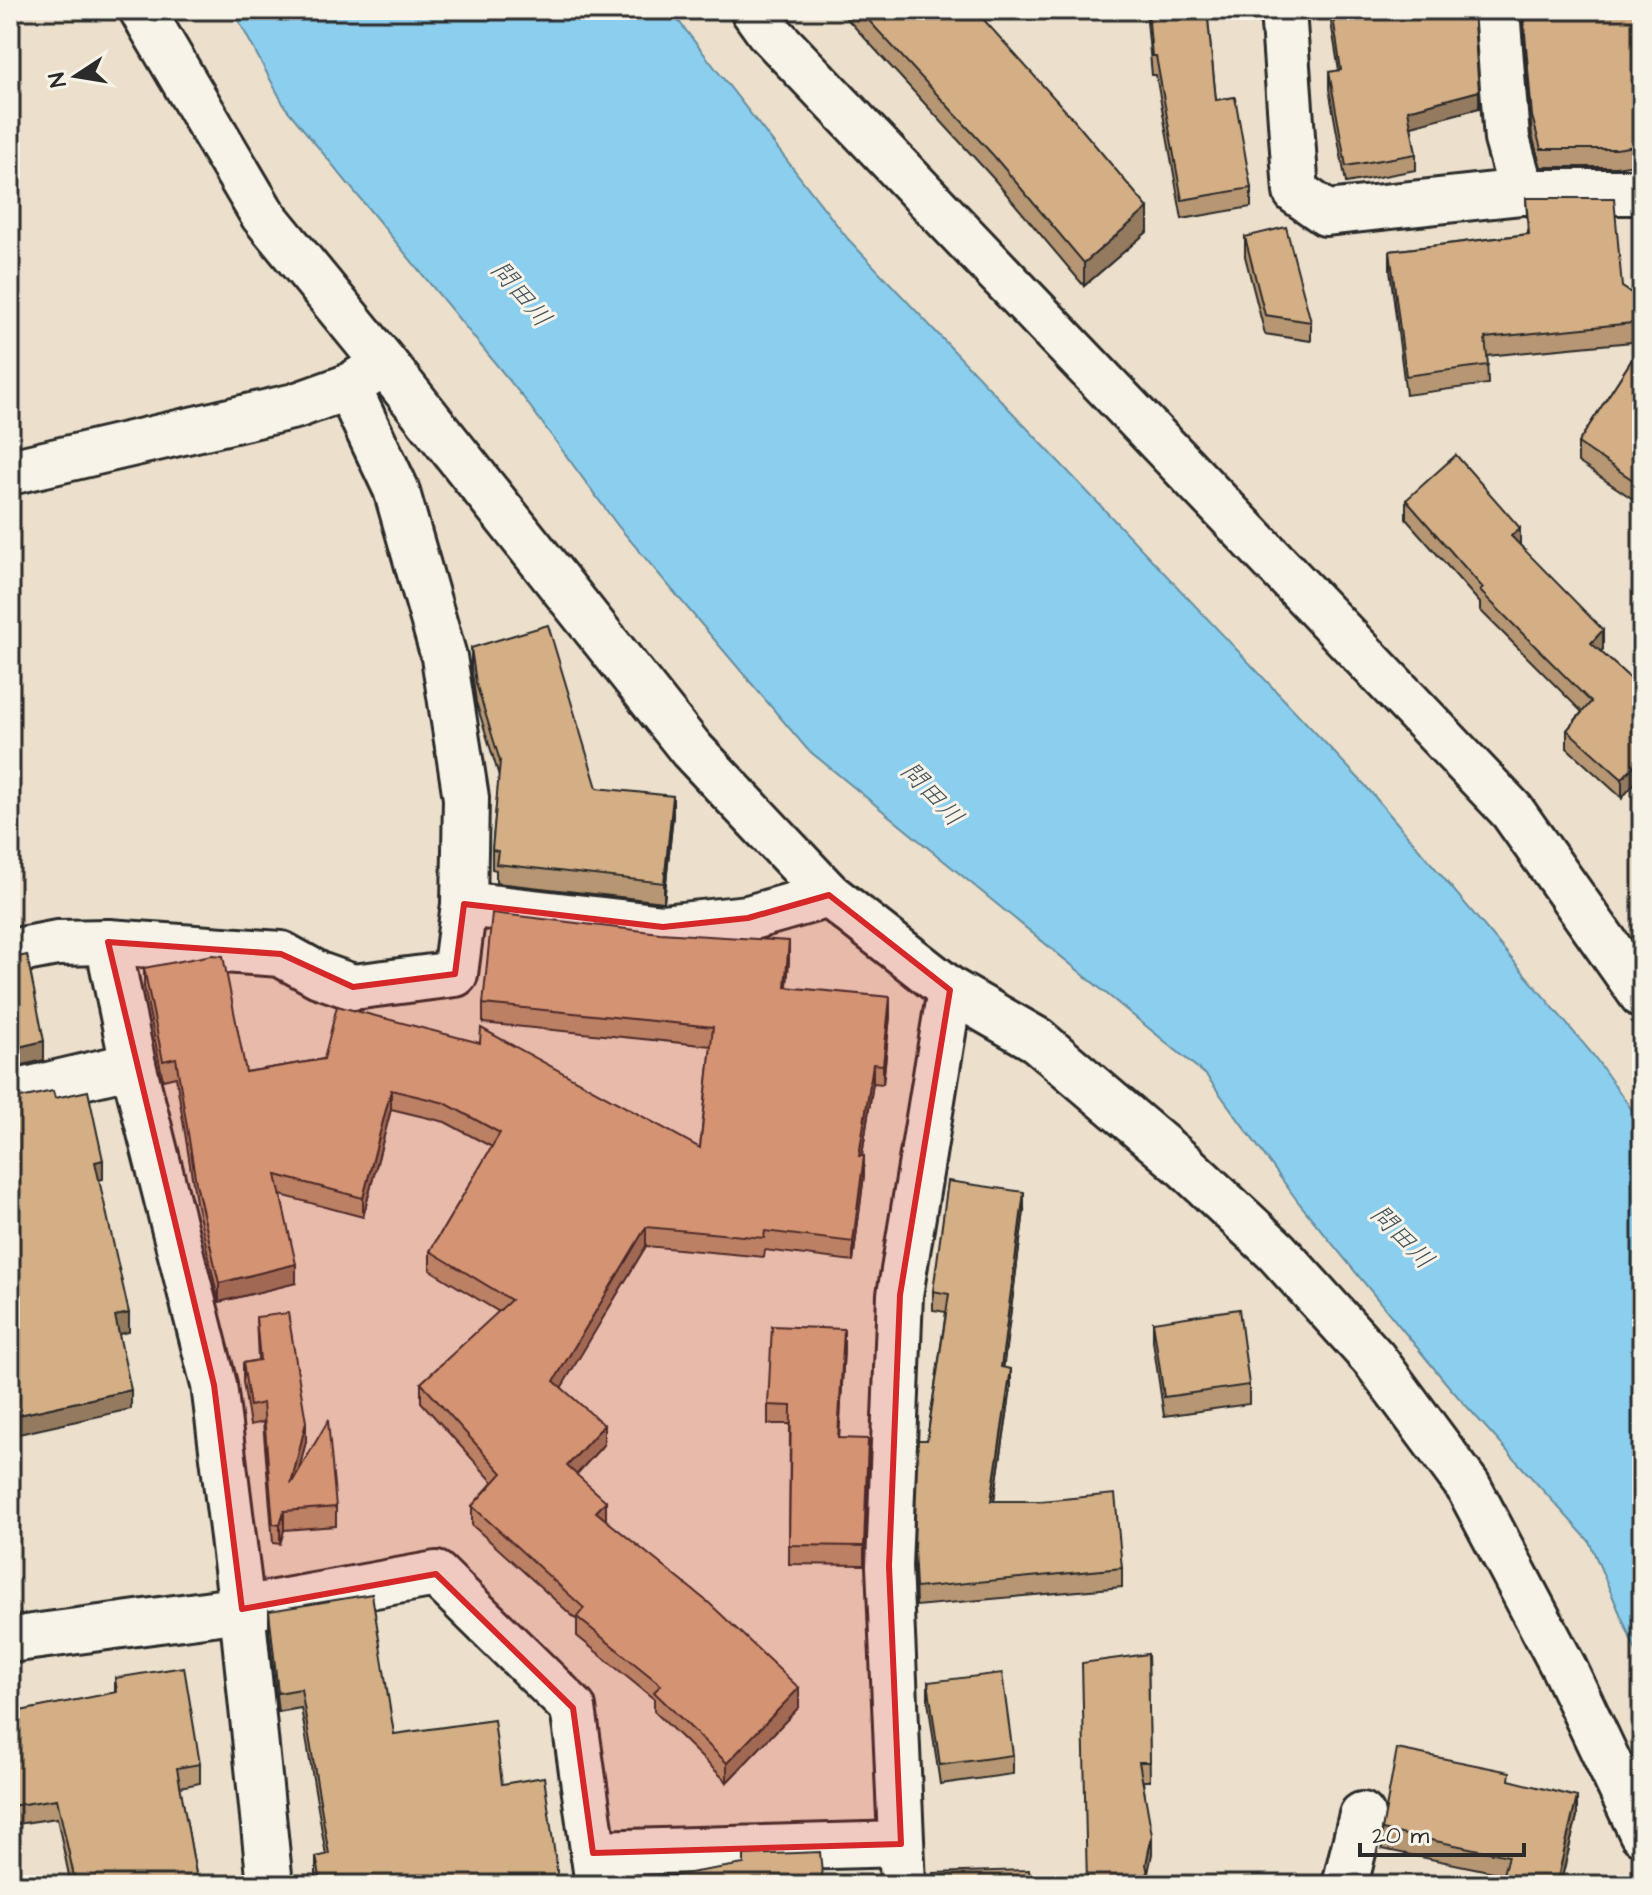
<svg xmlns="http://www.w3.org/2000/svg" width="1652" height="1895" viewBox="0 0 1652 1895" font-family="'Architects Daughter','Klee One',sans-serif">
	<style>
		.water { fill: #8cceed; stroke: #658d9f; stroke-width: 2 }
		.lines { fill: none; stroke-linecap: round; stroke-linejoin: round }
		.minor-casing { stroke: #2b2b2b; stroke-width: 50 }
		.minor { stroke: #f7f3e8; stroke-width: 44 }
		.wall { fill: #b69673; stroke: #2b2b2b; stroke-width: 2 }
		.shaded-wall { fill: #947a5e; stroke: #2b2b2b; stroke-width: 2 }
		.building { fill: #d4af86; stroke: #2b2b2b; stroke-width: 2 }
		.marked { fill: #d62828; fill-opacity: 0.2; stroke: #d62828; stroke-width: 6; stroke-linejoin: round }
		.labels { text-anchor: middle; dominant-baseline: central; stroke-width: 6; stroke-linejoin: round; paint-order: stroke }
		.water-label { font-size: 26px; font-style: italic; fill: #43545c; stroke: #f7f3e8 }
	</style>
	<rect width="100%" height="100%" fill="#ecdfcb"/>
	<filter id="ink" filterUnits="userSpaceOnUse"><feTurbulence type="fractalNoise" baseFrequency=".0125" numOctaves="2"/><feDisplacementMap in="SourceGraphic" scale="16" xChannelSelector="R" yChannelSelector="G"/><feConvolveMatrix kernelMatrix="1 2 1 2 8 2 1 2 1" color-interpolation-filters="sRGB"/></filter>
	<g filter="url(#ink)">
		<polygon class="water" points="233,10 670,10 848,239 1364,784 1594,1056 1642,1124 1642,1665 1589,1541 1451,1389 1299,1203 1206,1075 807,749 618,526 523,397 285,107"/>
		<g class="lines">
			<g class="minor-casing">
				<g id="minor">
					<polyline points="142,10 263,215 385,364 691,749 829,895 950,990 1037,1040 1185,1166 1276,1251 1374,1359 1468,1486 1564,1668 1642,1833"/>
					<polyline points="753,10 768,31 1512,811 1642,995"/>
					<polyline points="1283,10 1296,192 1326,213 1522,192 1642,192"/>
					<polyline points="1497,10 1507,139 1522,192"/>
					<polyline points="10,472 295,406 348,387 372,372"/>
					<polyline points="464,904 663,927 748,918 829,895"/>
					<polyline points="108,942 133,1065 214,1385 242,1609 270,1885"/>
					<polyline points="10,952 57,943 108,942 281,954 319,975 353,987 455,974 464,904 466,798 444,657 396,489 348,387"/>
					<polyline points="10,1094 133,1065"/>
					<polyline points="10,1640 242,1609 436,1574 573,1708 598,1885"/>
					<polyline points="593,1853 901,1844"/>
					<polyline points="903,1885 889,1566 900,1295 950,990"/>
					<polyline points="1345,1885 1362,1815"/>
				</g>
			</g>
			<use href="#minor" class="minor"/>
		</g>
		<g class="wall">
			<polygon points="839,10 975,10 1148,231 1084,286 993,178"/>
			<polygon points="1146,10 1207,10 1216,100 1251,188 1251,207 1182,219 1156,75 1152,75"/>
			<polygon points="1329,10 1473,10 1479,108 1411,126 1416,154 1416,170 1346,183 1329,89 1329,72 1339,71"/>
			<polygon points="1522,10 1642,10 1642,163 1616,167 1541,167 1532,135"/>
			<polygon points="1526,198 1622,287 1642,300 1642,341 1487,356 1488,384 1406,395 1390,270 1390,251 1528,234"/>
			<polygon points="1245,237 1311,322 1311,341 1265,334 1245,256"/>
			<polygon points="1642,344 1642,505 1578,462 1578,443"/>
			<polygon points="1406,500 1520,545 1603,649 1601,652 1642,689 1622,798 1567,748 1567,730 1582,712 1480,610 1480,603 1406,519"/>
			<polygon points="1642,505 1642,531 1639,529 1639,510"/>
			<polygon points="471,648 597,788 673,815 664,902 496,883 496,870 492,869 492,850 499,776 476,702 471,667"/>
			<polygon points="789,960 787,987 890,1016 883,1084 873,1083 862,1156 864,1175 853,1261 765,1250 764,1257 646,1246 561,1387 604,1444 576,1475 606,1520 799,1707 727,1782 654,1711 654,1699 577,1636 577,1620 472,1525 472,1506 493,1482 421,1402 421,1383 499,1312 430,1270 430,1251 492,1147 445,1122 391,1109 363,1217 281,1195 296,1283 219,1302 196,1202 176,1077 163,1080 144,987 144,968 246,1072 324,1059 700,1148 711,1046 483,1023 483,1004"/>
			<polygon points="1024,1211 1003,1368 1011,1388 994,1501 1122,1568 1122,1587 916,1606 914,1547 927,1440 946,1312 933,1310 933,1291"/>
			<polygon points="256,1317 306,1441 299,1470 336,1507 336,1526 284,1530 280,1544 273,1543 263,1422 250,1425 243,1382 243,1363 258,1360"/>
			<polygon points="1153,1322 1249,1385 1249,1404 1164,1416 1153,1341"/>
			<polygon points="844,1348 839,1438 868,1458 864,1565 789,1564 790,1424 768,1424 768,1405"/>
			<polygon points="269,1611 394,1734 502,1784 559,1885 318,1885 316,1876 316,1857 326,1855 301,1708 278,1712 269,1630"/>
			<polygon points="1148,1654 1150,1781 1143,1781 1152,1854 1086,1885"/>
			<polygon points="115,1678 200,1764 200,1783 180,1787 198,1885 71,1885 57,1818 10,1825 10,1713 115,1693"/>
			<polygon points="928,1682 1013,1755 1013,1774 940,1784 928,1701"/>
			<polygon points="1510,1781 1577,1816 1560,1885 1500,1885 1503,1874 1382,1849 1382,1830"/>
		</g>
		<g class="shaded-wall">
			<polygon points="1479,91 1479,108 1408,127 1408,110"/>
			<polygon points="1148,208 1148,231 1084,286 1084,263"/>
			<polygon points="1520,528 1520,547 1511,536"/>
			<polygon points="1603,630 1603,649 1591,662 1591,643"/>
			<polygon points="1642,756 1642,775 1622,798 1622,779"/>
			<polygon points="673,796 673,815 664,902 664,883"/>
			<polygon points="789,941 789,960 785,1006 785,987"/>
			<polygon points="890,997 890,1016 883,1084 883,1065"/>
			<polygon points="44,1041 44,1060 10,1068 10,1049"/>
			<polygon points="873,1064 873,1083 859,1175 859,1156"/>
			<polygon points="391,1090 391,1109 363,1217 363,1198"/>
			<polygon points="864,1156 864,1175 853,1261 853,1242"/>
			<polygon points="103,1160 103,1179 95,1181 95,1162"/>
			<polygon points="1024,1192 1024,1211 1001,1386 1001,1367"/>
			<polygon points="646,1227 646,1246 554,1400 554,1381"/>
			<polygon points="296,1264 296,1283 219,1302 219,1283"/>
			<polygon points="129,1313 129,1332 115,1335 115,1316"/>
			<polygon points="844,1329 844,1348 838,1457 838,1438"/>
			<polygon points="1011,1369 1011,1388 991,1520 991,1501"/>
			<polygon points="131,1390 131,1409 10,1436 10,1417"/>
			<polygon points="306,1422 306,1441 291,1503 291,1484"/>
			<polygon points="604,1425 604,1444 567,1485 567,1466"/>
			<polygon points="868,1439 868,1458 864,1565 864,1546"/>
			<polygon points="606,1501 606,1520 596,1512"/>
			<polygon points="284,1511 284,1530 280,1544 280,1525"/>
			<polygon points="799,1688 799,1707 727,1782 727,1763"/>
			<polygon points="1577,1797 1577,1816 1560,1885 1556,1885"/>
			<polygon points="1152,1835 1152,1854 1146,1883 1146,1864"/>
		</g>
		<g class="building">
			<polygon points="859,10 975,10 1073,119 1148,208 1084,263 993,155"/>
			<polygon points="1148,10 1207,10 1216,100 1235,97 1251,188 1182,200 1156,56 1152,56"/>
			<polygon points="1332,10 1473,10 1479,91 1408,110 1416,154 1346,166 1329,72 1341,70"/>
			<polygon points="1523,10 1642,10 1642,145 1616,149 1541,149 1532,116"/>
			<polygon points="1526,198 1614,198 1622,287 1642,300 1642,322 1485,338 1488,365 1406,376 1390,251 1529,234"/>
			<polygon points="1286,227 1311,322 1265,315 1245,237"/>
			<polygon points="1642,344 1642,486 1578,443"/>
			<polygon points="1456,455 1520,528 1511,536 1603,630 1591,643 1642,689 1642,756 1622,779 1567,730 1591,702 1480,591 1483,588 1406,500"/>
			<polygon points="548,625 597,788 673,796 664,883 496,864 498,851 492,850 500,761 476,683 471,648"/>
			<polygon points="492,913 660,933 789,941 785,987 890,997 883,1065 873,1064 859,1156 864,1156 853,1242 765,1231 764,1238 646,1227 554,1381 604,1425 567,1466 606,1501 596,1512 709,1603 799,1688 727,1763 654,1692 661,1685 577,1617 584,1608 472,1506 502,1473 421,1383 511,1300 430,1251 500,1133 445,1103 391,1090 363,1198 276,1175 296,1264 219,1283 196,1183 176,1058 163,1061 144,968 212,955 223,956 246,1072 324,1059 337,1006 480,1043 481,1028 700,1148 713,1027 483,1004"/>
			<polygon points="27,955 44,1041 10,1049 10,957 14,958"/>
			<polygon points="53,1091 55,1098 88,1091 103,1160 95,1162 129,1313 115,1316 131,1390 10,1417 10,1099 16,1099"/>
			<polygon points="948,1181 1024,1192 1001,1367 1011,1369 991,1501 1041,1501 1115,1494 1122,1568 916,1588 914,1547 918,1440 927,1440 949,1294 933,1291"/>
			<polygon points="1239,1309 1249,1385 1164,1397 1153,1322"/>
			<polygon points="288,1313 306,1422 291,1484 328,1421 336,1507 284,1511 280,1525 273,1524 263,1403 250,1406 243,1363 260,1360 256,1317"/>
			<polygon points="772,1326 844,1329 838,1438 868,1439 864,1546 789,1545 791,1406 768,1405"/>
			<polygon points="372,1594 394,1734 494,1720 502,1784 544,1777 559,1885 322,1885 316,1857 329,1854 301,1689 278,1693 269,1611"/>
			<polygon points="1148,1654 1150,1762 1139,1762 1152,1835 1146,1864 1150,1885 1087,1885 1082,1663"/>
			<polygon points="184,1667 200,1764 177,1768 198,1885 76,1885 57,1799 10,1806 10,1713 117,1692 115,1678"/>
			<polygon points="1002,1673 1013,1755 940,1765 928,1682"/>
			<polygon points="1397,1749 1510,1772 1509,1780 1577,1797 1556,1885 1500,1885 1508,1856 1382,1830"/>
			<polygon points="820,1852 823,1885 623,1884 744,1864 744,1855"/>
			<polygon points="1029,1870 1031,1885 934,1885 933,1873"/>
		</g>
	</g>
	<path class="marked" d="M829,895l121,95 -50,305 -11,271 12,278 -308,9 -20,-145 -137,-134 -194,35 -28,-224 -106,-443 173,12 72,33 102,-13 9,-70 199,23 85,-9z"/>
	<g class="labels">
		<g class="water-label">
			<text transform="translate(521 294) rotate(50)">問田川</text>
			<text transform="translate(932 794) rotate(47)">問田川</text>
			<text transform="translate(1402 1237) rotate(46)">問田川</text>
		</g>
	</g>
	<rect width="1652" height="1895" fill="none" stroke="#f7f3e8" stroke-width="40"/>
	<rect x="20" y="20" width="1612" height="1855" fill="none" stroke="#2b2b2b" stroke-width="3" filter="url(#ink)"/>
	<g transform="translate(76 76) rotate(258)" stroke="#f7f3e8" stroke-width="6" paint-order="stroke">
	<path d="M0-6L14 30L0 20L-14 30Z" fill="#2b2b2b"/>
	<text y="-12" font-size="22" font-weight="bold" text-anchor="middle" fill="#2b2b2b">N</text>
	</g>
	<path d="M1360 1843v12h164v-12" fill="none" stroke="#2b2b2b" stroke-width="4"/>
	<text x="1372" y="1843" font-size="24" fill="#2b2b2b" stroke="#f7f3e8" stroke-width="6" paint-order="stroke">20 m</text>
</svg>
